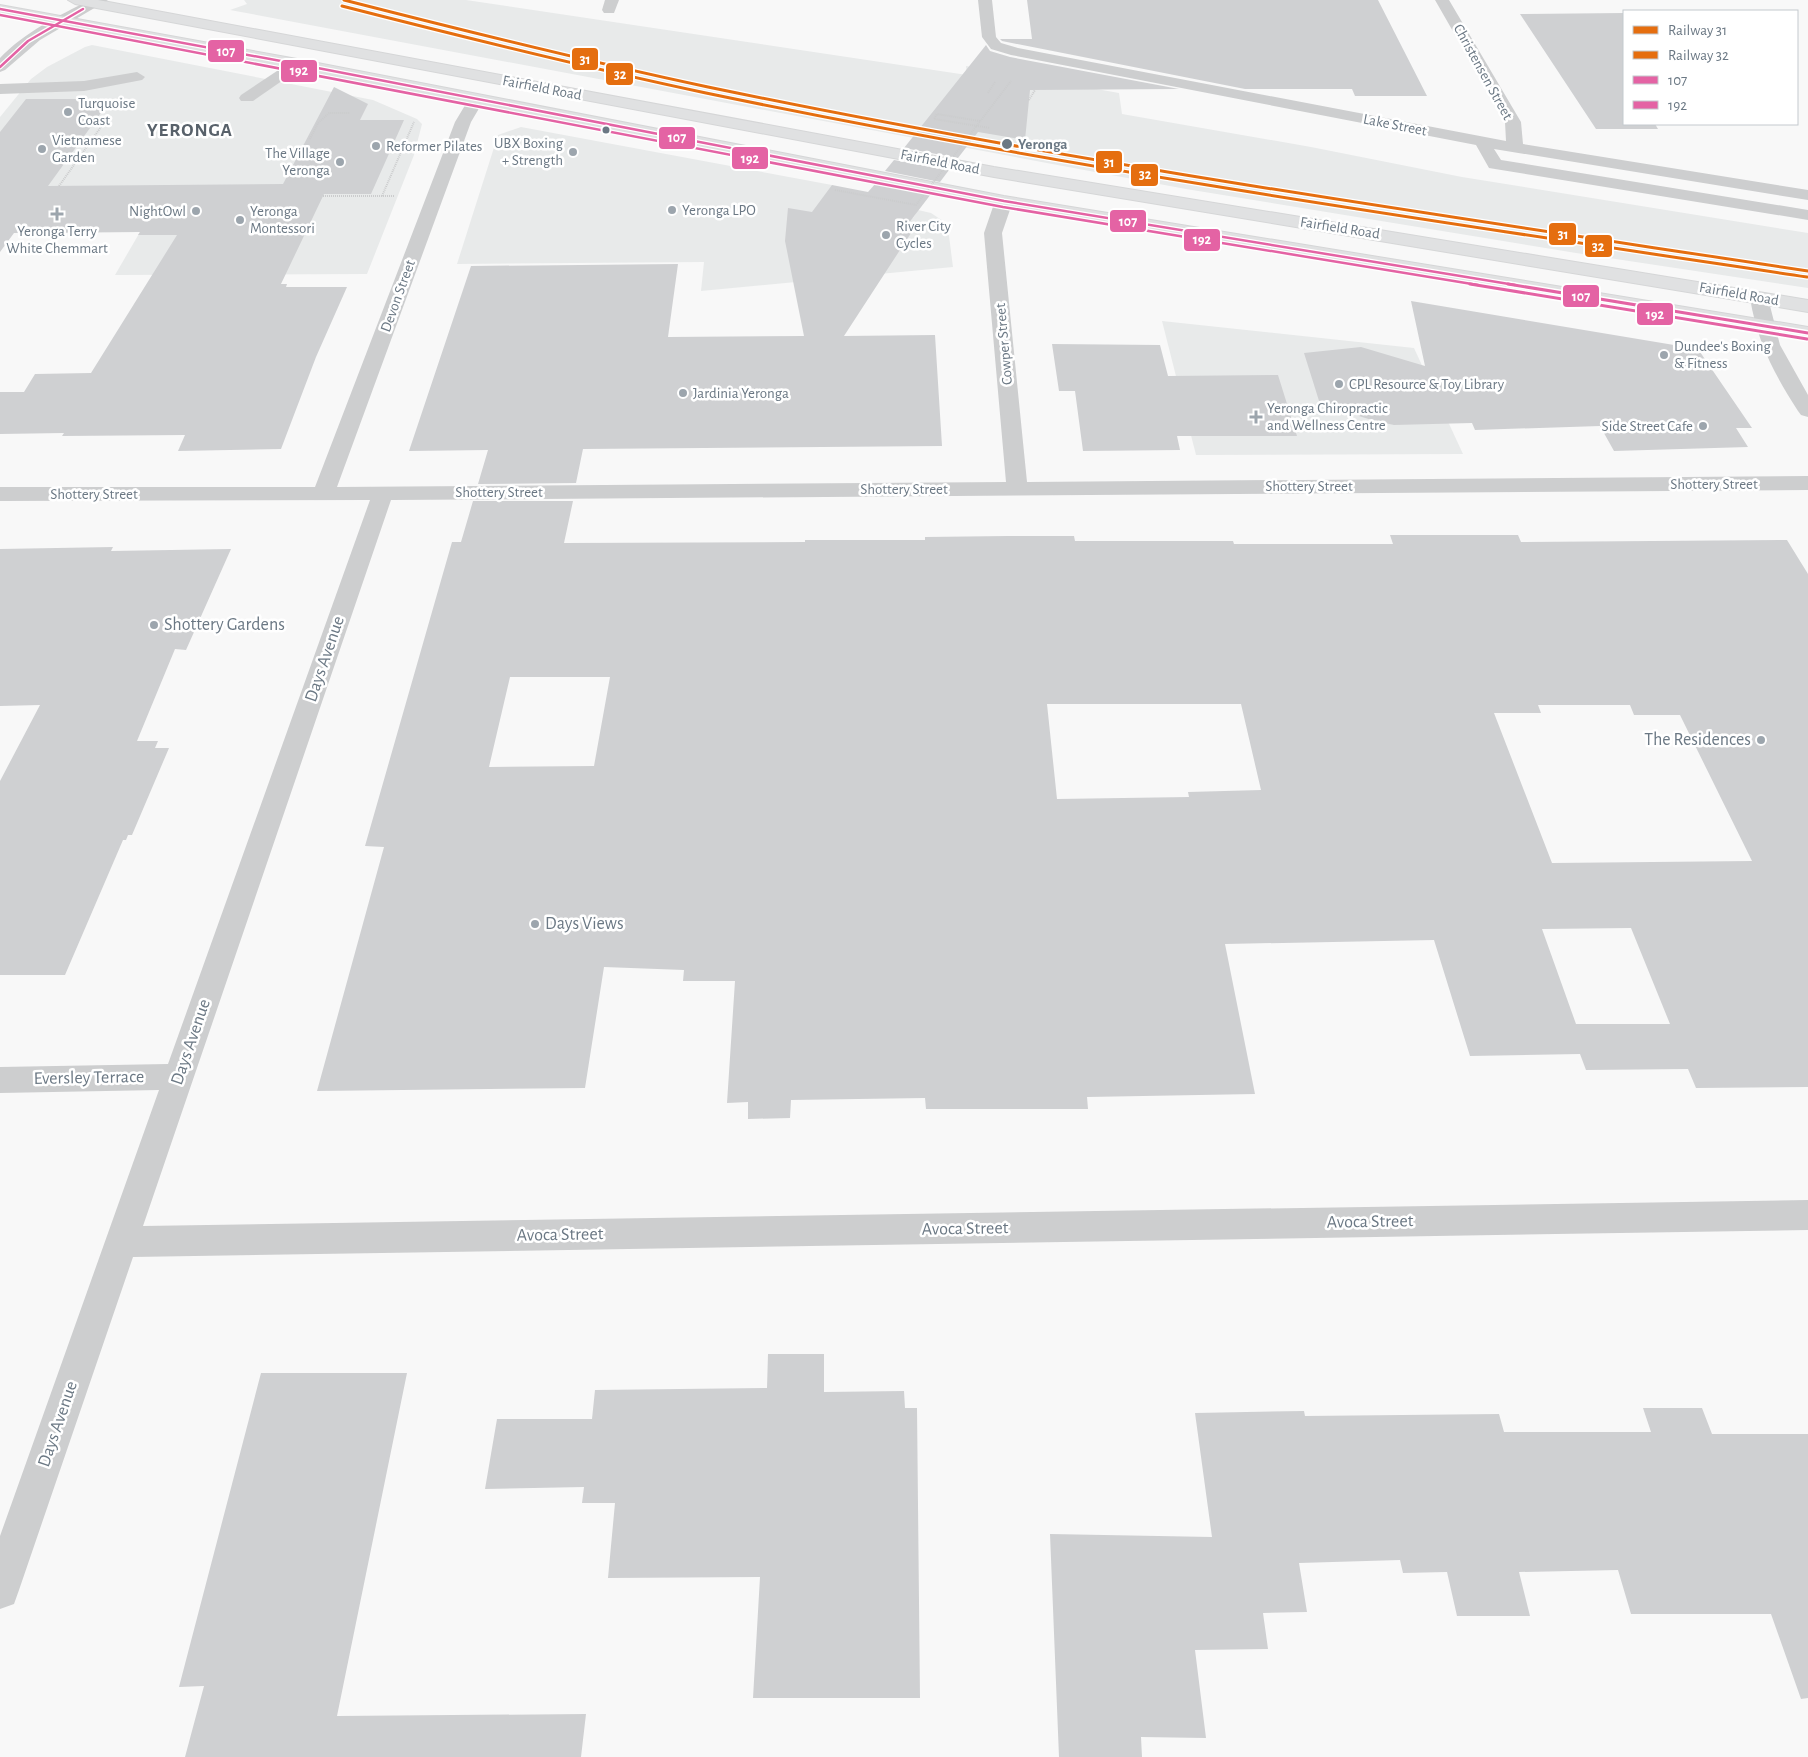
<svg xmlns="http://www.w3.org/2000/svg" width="1808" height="1757" viewBox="0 0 1808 1757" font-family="'Alegreya Sans',sans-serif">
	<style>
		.built { fill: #e8eaea }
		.building { fill: #cfd0d2; fill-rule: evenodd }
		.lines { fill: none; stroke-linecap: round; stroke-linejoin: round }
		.major-casing { stroke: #d5d6d7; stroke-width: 2 }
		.path { stroke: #cbcccd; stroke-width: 2; stroke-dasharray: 1 1; stroke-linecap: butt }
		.minor { fill: #cdcecf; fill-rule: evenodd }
		.major { fill: #e0e1e2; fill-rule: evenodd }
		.path-bridge { stroke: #cbcccd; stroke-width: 2; stroke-dasharray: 1 1; stroke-linecap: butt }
		.bus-1-far1-casing { stroke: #fff; stroke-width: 5 }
		.bus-1-casing { stroke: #fff; stroke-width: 6 }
		.bus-2-far1-casing { stroke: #fff; stroke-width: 5 }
		.bus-2-casing { stroke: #fff; stroke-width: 6 }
		.bus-1-far1 { stroke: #e463a4; stroke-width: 2.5 }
		.bus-1 { stroke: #e463a4; stroke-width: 3 }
		.bus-2-far1 { stroke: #e463a4; stroke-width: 2.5 }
		.bus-2 { stroke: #e463a4; stroke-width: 3 }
		.rail-1-casing { stroke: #fff; stroke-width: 5.5 }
		.rail-2-casing { stroke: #fff; stroke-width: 5.5 }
		.rail-1 { stroke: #e56e0f; stroke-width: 3 }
		.rail-2 { stroke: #e56e0f; stroke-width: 3 }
		.poi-dot { fill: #9ca5ad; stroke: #fff; stroke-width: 2 }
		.bus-dot { fill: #6b7884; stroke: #fff; stroke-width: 2 }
		.labels { text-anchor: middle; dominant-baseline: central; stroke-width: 5; stroke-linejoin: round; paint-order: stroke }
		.far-street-label { font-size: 15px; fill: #6b7884; stroke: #fff }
		.far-poi-label { font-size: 15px; fill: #6b7884; stroke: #fff; text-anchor: start }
		.far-stop-label { font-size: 15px; font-weight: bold; fill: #6b7884; stroke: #fff; text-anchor: start }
		.poi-label { font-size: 18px; fill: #6b7884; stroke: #fff; text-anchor: start }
		.street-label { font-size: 18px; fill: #6b7884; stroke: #fff }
		.far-district-label { font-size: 19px; font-weight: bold; letter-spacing: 1px; fill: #58616a; stroke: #fff }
		.line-badge { stroke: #fff; stroke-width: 2 }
		.badge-label { font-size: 14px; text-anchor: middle; font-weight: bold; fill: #fff }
	</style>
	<rect width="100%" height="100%" fill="#f8f8f8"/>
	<g class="built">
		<polygon points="244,0 466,0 967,75 966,66 1119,93 1122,114 1311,147 1462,177 1808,233 1808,288 1576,253 1186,189 230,10 247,4"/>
		<polygon points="92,45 373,100 417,119 422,124 414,155 367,274 115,275 140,232 0,233 0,117 31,79 47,67 85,47"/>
		<polygon points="521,127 832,185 876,211 913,218 918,210 931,213 943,221 949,236 953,267 701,291 704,262 457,264 498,135"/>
		<polygon points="1162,321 1414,348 1463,454 1196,455"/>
	</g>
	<g class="building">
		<polygon points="1027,0 1378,0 1427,96 1355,96 1352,89 1245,89 1002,41 1000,39 1032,39"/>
		<polygon points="1624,13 1624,124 1655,124 1658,129 1596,129 1520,14"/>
		<polygon points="986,45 990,51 1010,57 1179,89 1030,90 1025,140 978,132 958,158 904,148"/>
		<polygon points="334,87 368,104 360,120 404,120 371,194 324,194 281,284 287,284 286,287 347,287 316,357 281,449 178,451 185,435 62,436 64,433 0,434 0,392 24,392 35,374 91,373 177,235 138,235 140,232 14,233 0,252 0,132 26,99 111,99 48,186 283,184"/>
		<polygon points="894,160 949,170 940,182 885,171"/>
		<polygon points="876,183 931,194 905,228 913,230 844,336 935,335 942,446 583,449 576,483 478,484 488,450 409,451 471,266 678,264 668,337 804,336 785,241 788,208 812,212 832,185 868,192"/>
		<polygon points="1411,301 1698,349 1752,428 1736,428 1748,447 1614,451 1600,426 1475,430 1472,423 1394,425 1375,421 1320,404 1304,353 1361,347 1425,366"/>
		<polygon points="1052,344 1160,345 1168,376 1278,375 1297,436 1177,436 1180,450 1083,451 1075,391 1059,391"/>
		<path d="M473,501h100l-9,42 241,-1v-2h120v-3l83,-1h66l1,5h158l1,3h159l-3,-9h128l3,7 266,-2 21,34v513l-112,1 -8,-19 -102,1 -6,-16 -110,2 -36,-116 -209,4 30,150 -168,3 1,12h-162l-1,-11 -134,2 -1,18 -42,1v-17l-21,1 8,-122h-52l1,-11 -80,-3 -19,121 -268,3 67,-244 -19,-1 87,-304h9zM510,677h100l-16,89 -105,1zM1047,704h194l20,86 -73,2 1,5 -132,2zM1538,705h92l4,10h46l72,146 -200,2 -58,-150h47zM1631,928l39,96h-94l-34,-95z"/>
		<polygon points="113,547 111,551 231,549 186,650 175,649 137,741 158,741 155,748 169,748 132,835 128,835 126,840 123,840 65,975 0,975 0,781 40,705 0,706 0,549"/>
		<polygon points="768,1354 824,1354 824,1392 904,1391 905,1408 917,1408 920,1698 753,1698 760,1577 608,1578 615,1503 582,1503 584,1487 485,1489 497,1419 592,1419 595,1390 767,1388"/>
		<polygon points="261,1373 407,1373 337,1716 586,1714 581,1757 185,1757 204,1686 179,1687"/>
		<polygon points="1643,1408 1702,1408 1712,1434 1808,1434 1808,1698 1801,1699 1771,1614 1631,1614 1618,1570 1519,1572 1530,1616 1457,1616 1447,1572 1403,1573 1400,1560 1299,1563 1307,1612 1263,1613 1268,1649 1195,1650 1206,1738 1141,1737 1142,1757 1059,1757 1050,1534 1212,1537 1195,1413 1304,1411 1305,1416 1499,1414 1504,1432 1651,1432"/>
	</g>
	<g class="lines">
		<g class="major-casing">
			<g id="major">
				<polygon points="68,0 98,0 994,167 1808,300 1808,312 994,177 75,4"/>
				<polygon points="0,5 297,59 1004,196 1808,327 1808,339 1004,206 297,69 0,13"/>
			</g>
		</g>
		<g class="path">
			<polyline points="988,93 995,82"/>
			<polyline points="1029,100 1035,90"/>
			<polyline points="980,121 937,114 934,119 990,128"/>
			<polyline points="310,139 318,123 329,113 350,113"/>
			<polyline points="59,186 108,117"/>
			<polyline points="323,196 395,196"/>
			<polyline points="382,196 414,122"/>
		</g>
		<g class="minor">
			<path d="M90,0h18l-68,40 -35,30 -5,2v-14c25,-26 58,-42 90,-58z"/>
			<polygon points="605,0 619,0 614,13 604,13 602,10"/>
			<polygon points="978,0 992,0 996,37 1001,43 1018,48 1506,141 1505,122 1435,0 1449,0 1521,122 1523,144 1808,190 1808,200 1494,149 1501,160 1808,210 1808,220 1495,169 1489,168 1476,145 1011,55 991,49 982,37"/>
			<polygon points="297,59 302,61 305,64 302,67 253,101 241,101 239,98 241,95 292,61"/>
			<polygon points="137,72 145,77 142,80 84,91 0,94 0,84 84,81"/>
			<polygon points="476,95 484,100 471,122 337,487 1006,482 984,233 995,201 998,197 1010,197 1013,201 1002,233 1027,482 1808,476 1808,490 391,500 143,1226 1808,1200 1808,1230 133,1257 19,1590 14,1604 0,1609 0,1536 159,1090 0,1093 0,1067 168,1064 370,500 0,501 0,487 315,487 455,122 470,97"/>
			<path d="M1759,292l7,2 2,4 12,47 28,50v22l-7,-2 -3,-4c-24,-37 -41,-70 -48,-113l2,-4z"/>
		</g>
		<use href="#major" class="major"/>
		<polyline class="path-bridge" points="835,190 916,205 1011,81"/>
		<g class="bus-1-far1-casing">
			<g id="bus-1-far1">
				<polyline points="0,9 297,64 1004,201 1515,285"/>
				<polyline points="0,67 28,41 83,9"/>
			</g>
		</g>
		<g class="bus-1-casing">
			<polyline id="bus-1" points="1508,284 1808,333"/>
		</g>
		<g class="bus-2-far1-casing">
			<polyline id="bus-2-far1" points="0,15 1003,207 1478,285"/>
		</g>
		<g class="bus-2-casing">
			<polyline id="bus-2" points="1470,284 1807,339"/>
		</g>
		<use href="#bus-1-far1" class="bus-1-far1"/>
		<use href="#bus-1" class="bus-1"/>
		<use href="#bus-2-far1" class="bus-2-far1"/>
		<use href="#bus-2" class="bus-2"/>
		<g class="rail-1-casing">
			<path id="rail-1" d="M344,0c121,31 242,61 364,87 364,76 732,128 1100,184"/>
		</g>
		<g class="rail-2-casing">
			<path id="rail-2" d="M342,6c121,31 242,61 364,87 365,76 733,129 1101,184"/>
		</g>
		<use href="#rail-1" class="rail-1"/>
		<use href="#rail-2" class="rail-2"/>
	</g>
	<g class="poi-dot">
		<circle cx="68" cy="112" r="5"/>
		<circle cx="376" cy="146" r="5"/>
		<circle cx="42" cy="149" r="5"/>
		<circle cx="573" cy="152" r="5"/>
		<circle cx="340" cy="162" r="5"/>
		<circle cx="672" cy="210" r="5"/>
		<circle cx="196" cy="211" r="5"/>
		<path d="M54.5 206.5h5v5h5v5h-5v5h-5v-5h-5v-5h5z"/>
		<circle cx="240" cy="220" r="5"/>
		<circle cx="886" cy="235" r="5"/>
		<circle cx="1664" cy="355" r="5"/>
		<circle cx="1339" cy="384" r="5"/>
		<circle cx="683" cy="393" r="5"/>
		<path d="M1253.5 409.5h5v5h5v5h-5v5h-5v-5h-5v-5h5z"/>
		<circle cx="1703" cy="426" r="5"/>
		<circle cx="154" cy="625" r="5"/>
		<circle cx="1761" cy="740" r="5"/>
		<circle cx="535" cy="924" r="5"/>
	</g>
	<g class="bus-dot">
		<circle cx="606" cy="130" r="4.5"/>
		<circle cx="1007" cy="144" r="6"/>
	</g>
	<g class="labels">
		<g class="far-street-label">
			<text transform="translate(1483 72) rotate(61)">Christensen Street</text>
			<text transform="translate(542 88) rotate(11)">Fairfield Road</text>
			<text transform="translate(1395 125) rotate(11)">Lake Street</text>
			<text transform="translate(940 162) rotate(11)">Fairfield Road</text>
			<text transform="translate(1340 228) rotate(9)">Fairfield Road</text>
			<text transform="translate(1739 294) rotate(10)">Fairfield Road</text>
			<text transform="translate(398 296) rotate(-70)">Devon Street</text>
			<text transform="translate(1004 344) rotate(-95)">Cowper Street</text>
			<text x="1714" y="484">Shottery Street</text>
			<text x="1309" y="486">Shottery Street</text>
			<text x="904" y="489">Shottery Street</text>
			<text x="499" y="492">Shottery Street</text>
			<text x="94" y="494">Shottery Street</text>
		</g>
		<g class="far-poi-label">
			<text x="78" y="103">Turquoise<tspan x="78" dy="17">Coast</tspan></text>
			<text x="52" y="140">Vietnamese<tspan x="52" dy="17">Garden</tspan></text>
			<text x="563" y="143" text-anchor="end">UBX Boxing<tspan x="563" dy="17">+ Strength</tspan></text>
			<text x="386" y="146">Reformer Pilates</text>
			<text x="330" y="153" text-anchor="end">The Village<tspan x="330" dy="17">Yeronga</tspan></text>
			<text x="682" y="210">Yeronga LPO</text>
			<text x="186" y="211" text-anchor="end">NightOwl</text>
			<text x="250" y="211">Yeronga<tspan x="250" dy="17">Montessori</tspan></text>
			<text x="896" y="226">River City<tspan x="896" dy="17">Cycles</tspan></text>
			<text x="57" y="231" text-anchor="middle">Yeronga Terry<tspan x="57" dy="17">White Chemmart</tspan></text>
			<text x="1674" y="346">Dundee's Boxing<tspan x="1674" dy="17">&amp; Fitness</tspan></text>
			<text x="1349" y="384">CPL Resource &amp; Toy Library</text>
			<text x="693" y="393">Jardinia Yeronga</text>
			<text x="1267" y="408">Yeronga Chiropractic<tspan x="1267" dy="17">and Wellness Centre</tspan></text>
			<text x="1693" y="426" text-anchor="end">Side Street Cafe</text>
		</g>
		<g class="far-stop-label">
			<text x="1018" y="144">Yeronga</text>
		</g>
		<g class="poi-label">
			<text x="164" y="625">Shottery Gardens</text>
			<text x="1751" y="740" text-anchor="end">The Residences</text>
			<text x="545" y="924">Days Views</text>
		</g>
		<g class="street-label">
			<text transform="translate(325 659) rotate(-71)">Days Avenue</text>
			<text transform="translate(191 1042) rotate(-71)">Days Avenue</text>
			<text transform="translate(89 1078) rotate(-1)">Eversley Terrace</text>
			<text transform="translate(1370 1222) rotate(-1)">Avoca Street</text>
			<text transform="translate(965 1229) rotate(-1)">Avoca Street</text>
			<text transform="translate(560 1235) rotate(-1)">Avoca Street</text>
			<text transform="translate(58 1424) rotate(-71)">Days Avenue</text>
		</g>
		<g class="far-district-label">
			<text x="190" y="130">YERONGA</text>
		</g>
	</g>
	<g class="line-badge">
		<rect x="207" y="39" width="38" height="24" rx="5" fill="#e463a4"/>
		<rect x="571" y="47" width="28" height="24" rx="5" fill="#e56e0f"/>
		<rect x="280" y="59" width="38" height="24" rx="5" fill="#e463a4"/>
		<rect x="605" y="62" width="29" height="24" rx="5" fill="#e56e0f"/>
		<rect x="658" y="126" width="38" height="24" rx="5" fill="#e463a4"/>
		<rect x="731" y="146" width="38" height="24" rx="5" fill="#e463a4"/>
		<rect x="1095" y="150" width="28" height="24" rx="5" fill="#e56e0f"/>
		<rect x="1130" y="163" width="29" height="24" rx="5" fill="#e56e0f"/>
		<rect x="1109" y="209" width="38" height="24" rx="5" fill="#e463a4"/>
		<rect x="1548" y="222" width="29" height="24" rx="5" fill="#e56e0f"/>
		<rect x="1183" y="228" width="38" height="24" rx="5" fill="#e463a4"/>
		<rect x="1584" y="234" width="29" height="24" rx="5" fill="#e56e0f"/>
		<rect x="1562" y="284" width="38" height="24" rx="5" fill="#e463a4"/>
		<rect x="1636" y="302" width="38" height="24" rx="5" fill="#e463a4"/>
	</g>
	<g class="badge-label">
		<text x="226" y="56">107</text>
		<text x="585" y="64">31</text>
		<text x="299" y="75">192</text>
		<text x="620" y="79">32</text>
		<text x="677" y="142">107</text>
		<text x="750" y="163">192</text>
		<text x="1109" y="167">31</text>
		<text x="1145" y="179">32</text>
		<text x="1128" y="226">107</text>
		<text x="1563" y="239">31</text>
		<text x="1202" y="244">192</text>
		<text x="1598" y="251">32</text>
		<text x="1581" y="301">107</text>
		<text x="1655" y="319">192</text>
	</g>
	<rect x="1623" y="10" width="175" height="115" fill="#ffffff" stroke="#c4c9ce"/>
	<rect x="1633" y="26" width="25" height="8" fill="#e56e0f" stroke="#c4c9ce"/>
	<text x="1668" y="35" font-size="15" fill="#6b7884">Railway 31</text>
	<rect x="1633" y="51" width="25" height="8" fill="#e56e0f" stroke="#c4c9ce"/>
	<text x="1668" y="60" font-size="15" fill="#6b7884">Railway 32</text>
	<rect x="1633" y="76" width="25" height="8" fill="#e463a4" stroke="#c4c9ce"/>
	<text x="1668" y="85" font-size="15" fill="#6b7884">107</text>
	<rect x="1633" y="101" width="25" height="8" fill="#e463a4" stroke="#c4c9ce"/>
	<text x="1668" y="110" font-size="15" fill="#6b7884">192</text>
</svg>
